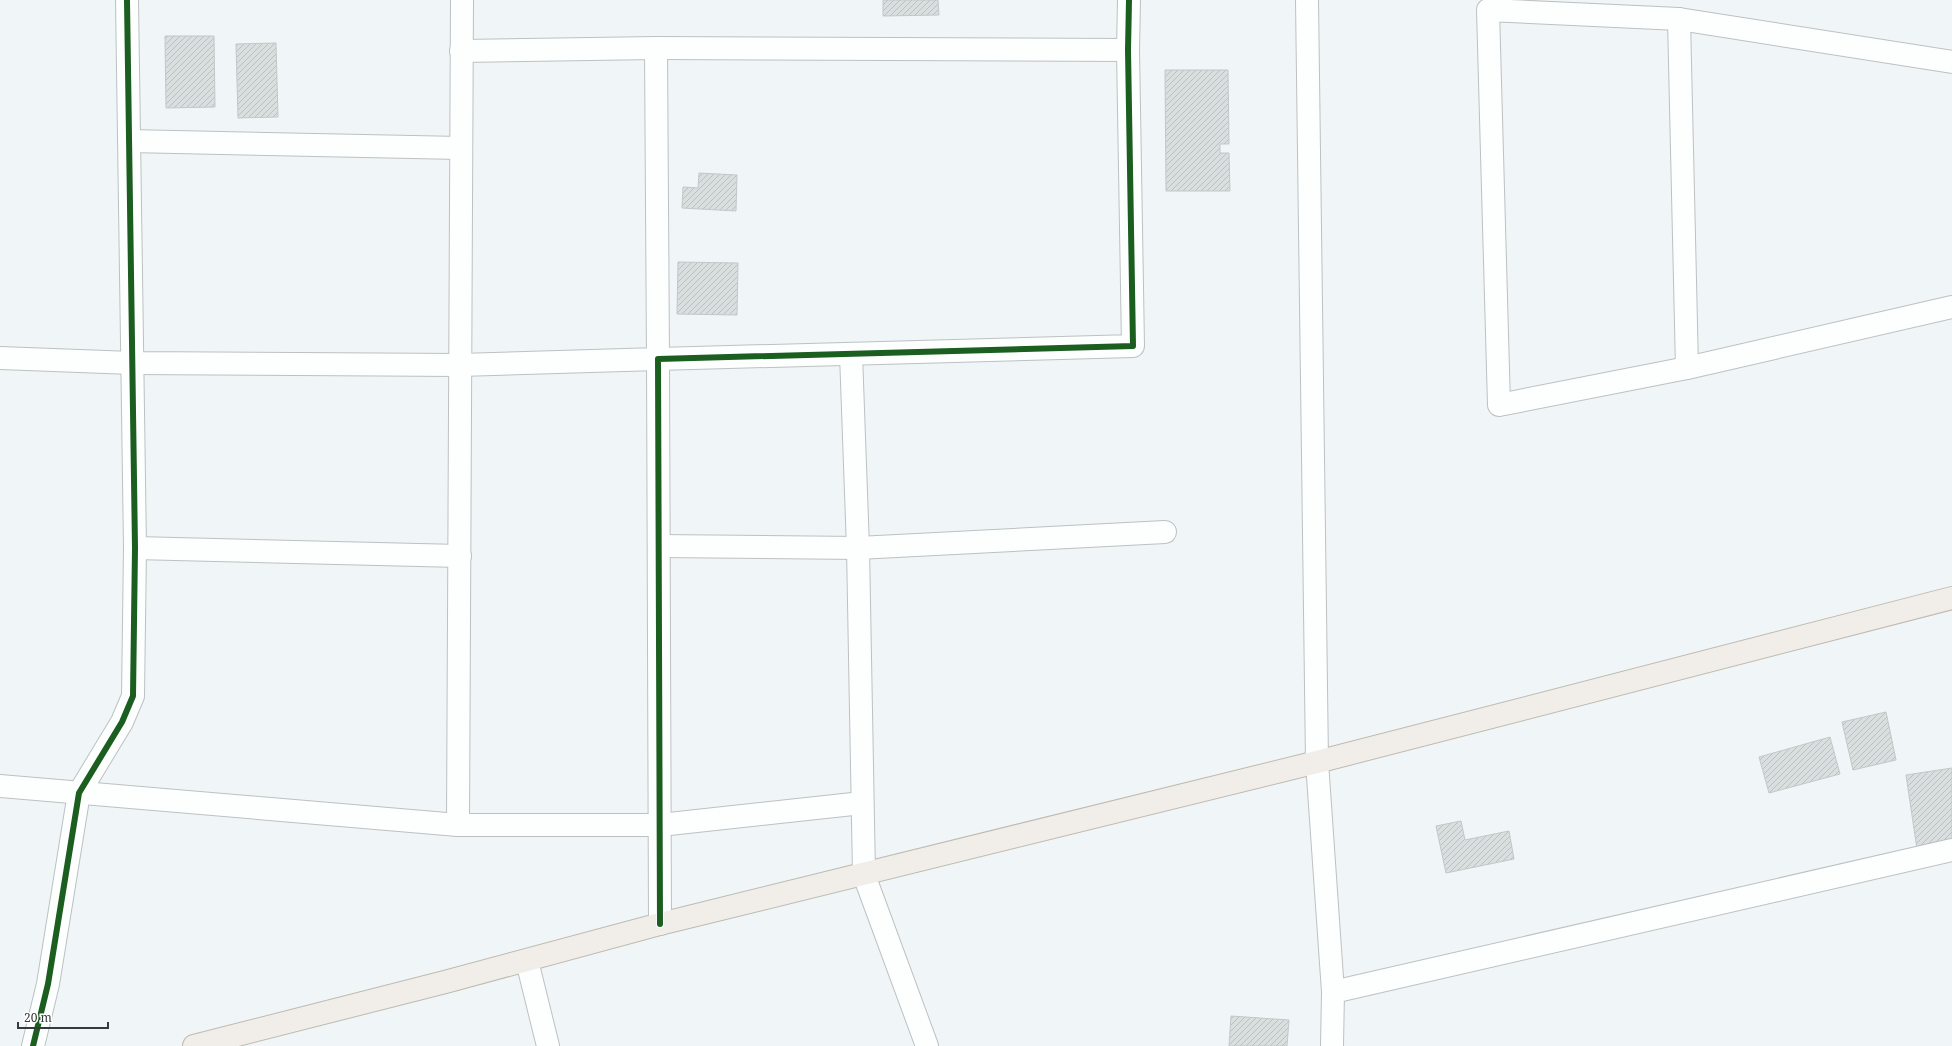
<svg xmlns="http://www.w3.org/2000/svg" width="1952" height="1046" viewBox="0 0 1952 1046" font-family="'Noto Serif',serif">
	<style>
		.building { fill: url(#building-hatch); stroke: #c2c7c7 }
		.lines { fill: none; stroke-linecap: round; stroke-linejoin: round }
		.street-casing { stroke: #bcc1c2; stroke-width: 24 }
		.primary-casing { stroke: #bebab1; stroke-width: 24 }
		.street { stroke: #fdfefe; stroke-width: 22 }
		.primary { stroke: #f1eee9; stroke-width: 22 }
		.cycleway-casing { stroke: #fff; stroke-width: 8 }
		.cycleway { stroke: #1b5e20; stroke-width: 6 }
	</style>
	<defs>
		<pattern id="building-hatch" width="6" height="6" patternUnits="userSpaceOnUse"><rect width="6" height="6" fill="#d9dede"/><path d="M-1 1l2-2M0 6l6-6M5 7l2-2" fill="none" stroke="#bbbfbf"/></pattern>
	</defs>
	<rect width="100%" height="100%" fill="#f0f6f7"/>
	<g class="building">
		<polygon points="883,0 938,0 939,15 883,16"/>
		<polygon points="165,36 214,36 215,107 166,108"/>
		<polygon points="276,43 278,117 238,118 236,44"/>
		<polygon points="1165,70 1228,70 1229,144 1220,144 1220,153 1229,153 1230,191 1166,191"/>
		<polygon points="699,173 737,175 736,211 682,208 683,187 698,188"/>
		<polygon points="678,262 738,263 737,315 677,314"/>
		<polygon points="1886,712 1896,760 1853,770 1842,722"/>
		<polygon points="1830,737 1840,774 1769,793 1759,757"/>
		<polygon points="1952,768 1952,843 1917,849 1906,775"/>
		<polygon points="1461,821 1465,840 1509,831 1514,859 1446,873 1436,826"/>
		<polygon points="1231,1016 1289,1020 1287,1046 1229,1046"/>
	</g>
	<g class="lines">
		<g class="street-casing">
			<g id="street">
				<polyline points="1307,0 1317,762 1333,992 1332,1046"/>
				<polyline points="1679,19 1488,10 1499,405 1687,368"/>
				<polyline points="461,51 656,48 1128,50"/>
				<polyline points="1952,62 1679,19 1687,368 1952,307"/>
				<polyline points="129,141 461,148"/>
				<polyline points="851,354 858,548 864,875 927,1046"/>
				<polyline points="0,358 132,363 460,365 658,359 656,48"/>
				<polyline points="659,546 858,548 1165,532"/>
				<polyline points="135,548 460,556"/>
				<polyline points="0,786 458,825 660,825 862,803"/>
				<polyline points="458,825 462,0"/>
				<polyline points="660,924 658,359 1133,346 1128,50 1129,0"/>
				<polyline points="527,961 548,1046"/>
				<polyline points="1333,992 1952,850"/>
				<polyline points="33,1046 48,984 79,793 122,722 133,696 135,548 127,0"/>
			</g>
		</g>
		<g class="primary-casing">
			<polyline id="primary" points="194,1046 445,982 660,924 1317,762 1952,598"/>
		</g>
		<use href="#street" class="street"/>
		<use href="#primary" class="primary"/>
		<g class="cycleway-casing">
			<g id="cycleway">
				<polyline points="660,924 658,359 1133,346 1128,50 1129,0"/>
				<polyline points="33,1046 48,984 79,793 122,722 133,696 135,548 127,0"/>
			</g>
		</g>
		<use href="#cycleway" class="cycleway"/>
	</g>
	<path d="M18 1022v6h90v-6" fill="none" stroke="#363a3a" stroke-width="2"/>
	<text x="24" y="1022" font-size="12" fill="#363a3a" stroke="#ffffff" stroke-width="3" paint-order="stroke">20 m</text>
</svg>
